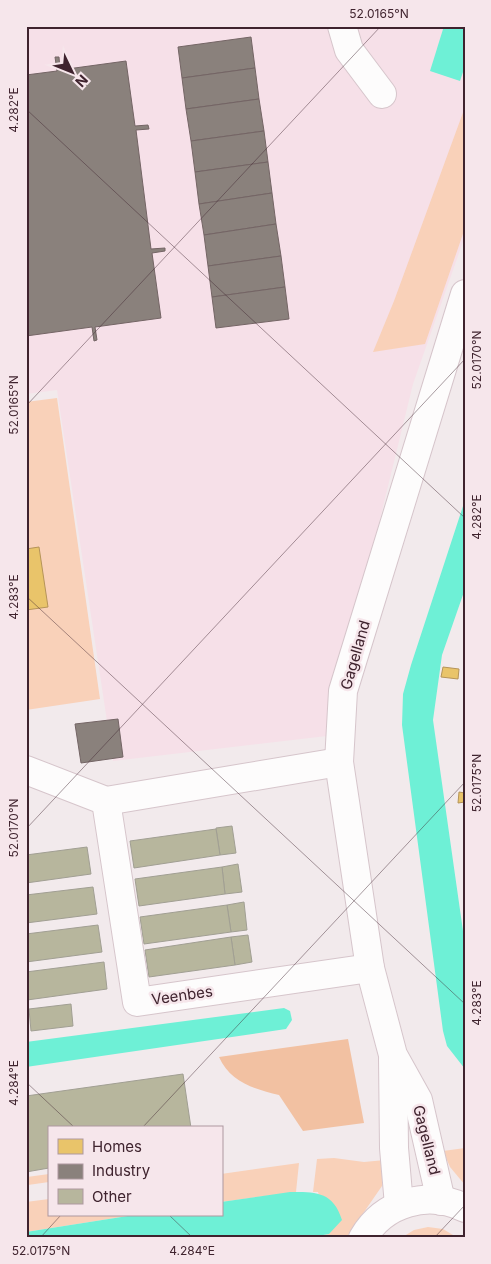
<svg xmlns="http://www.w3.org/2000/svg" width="491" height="1264" viewBox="0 0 491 1264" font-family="Inter,sans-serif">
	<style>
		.built { fill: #f6e0e8 }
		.green { fill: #f9d1b9 }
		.forest { fill: #f2c1a2 }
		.water { fill: #6ef0d6 }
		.homes { fill: #e9c46a; stroke: #b69458 }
		.industry { fill: #8a817c; stroke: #746565 }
		.building { fill: #b7b69d; stroke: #a19f93 }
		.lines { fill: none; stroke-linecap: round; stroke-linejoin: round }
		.minor-casing { stroke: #d6c5cb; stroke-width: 30 }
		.secondary-casing { stroke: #d6c5cb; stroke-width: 30 }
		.minor { stroke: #fdfcfc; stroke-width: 28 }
		.secondary { stroke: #fdfcfc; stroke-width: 28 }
		.ticks { fill: none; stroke: #3f232e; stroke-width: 1; stroke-opacity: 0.45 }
		.labels { text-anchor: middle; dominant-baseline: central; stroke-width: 5; stroke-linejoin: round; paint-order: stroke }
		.street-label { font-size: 15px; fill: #3f232e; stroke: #f6e6eb }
		.neatline { fill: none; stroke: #3f232e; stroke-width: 2 }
		.ticks-label { font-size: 12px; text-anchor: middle; fill: #3f232e }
	</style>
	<rect width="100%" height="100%" fill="#f2eaec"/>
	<polygon class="built" points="26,26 465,26 465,236 413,384 327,736 113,761 57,390 26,394"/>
	<g class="green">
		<polygon points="465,107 465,228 425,344 373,352 394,301"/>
		<polygon points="57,398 100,699 26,710 26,402"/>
		<polygon points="465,1148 465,1185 450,1167 443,1151"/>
		<polygon points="334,1158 364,1162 385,1160 382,1186 346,1238 306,1238 329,1234 318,1192 313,1192 317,1159"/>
		<polygon points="299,1163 296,1192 221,1202 221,1174"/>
		<polygon points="49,1174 49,1182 28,1185 27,1177"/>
		<polygon points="49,1199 49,1215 134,1215 26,1232 26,1202"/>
		<polygon points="428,1227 443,1229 458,1238 401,1238 414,1230"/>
	</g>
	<path class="forest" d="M348,1039l16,84 -61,8 -24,-36c-25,-6 -49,-13 -60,-38z"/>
	<g class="water">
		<polygon points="444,26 465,26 465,66 460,81 430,71"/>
		<polygon points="465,500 465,589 442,655 433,720 465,945 465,1069 447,1046 443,1031 402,725 403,694 411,665"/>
		<polygon points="284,1008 290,1011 292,1020 286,1029 26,1067 26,1042"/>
		<path d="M290,1192c25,0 43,-1 52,28l-13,14 -23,4h-280v-6l108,-17h87v-13z"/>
	</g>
	<g class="homes">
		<polygon points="39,547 48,607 26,610 26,549"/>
		<polygon points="443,667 459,669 458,679 441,677"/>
		<polygon points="459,792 465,793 465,802 458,803"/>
	</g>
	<g class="industry">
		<polygon points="251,37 255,68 182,78 178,47"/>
		<polygon points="55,57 59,57 60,70 126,61 135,126 148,125 149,129 136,130 151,249 165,248 165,251 152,253 161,318 95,327 97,340 94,341 92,327 26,336 26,75 57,71"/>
		<polygon points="255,68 259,99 186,109 182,78"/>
		<polygon points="259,99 264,131 191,141 186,109"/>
		<polygon points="264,131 268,162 195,172 191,141"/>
		<polygon points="268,162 272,193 199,204 195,172"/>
		<polygon points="272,193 276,224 204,235 199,204"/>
		<polygon points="276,224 281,256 208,266 204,235"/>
		<polygon points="281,256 285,287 212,297 208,266"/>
		<polygon points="285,287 289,319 216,328 212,297"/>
		<polygon points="118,719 123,757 81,763 75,724"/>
	</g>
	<g class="building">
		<polygon points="232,826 236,853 220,855 216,828"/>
		<polygon points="216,829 220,855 134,868 130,841"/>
		<polygon points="87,847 91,874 26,883 26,855"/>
		<polygon points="238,864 242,892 225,894 222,867"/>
		<polygon points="222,867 225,894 139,906 135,879"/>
		<polygon points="93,887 97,914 26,923 26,895"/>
		<polygon points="244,902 247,930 231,932 227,905"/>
		<polygon points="227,905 231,932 144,944 140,917"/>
		<polygon points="98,925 102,952 26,962 26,934"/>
		<polygon points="248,935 252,962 235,965 231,937"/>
		<polygon points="231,937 235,965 149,977 145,950"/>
		<polygon points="104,962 107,989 27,1000 26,972"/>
		<polygon points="71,1004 73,1026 31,1031 29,1009"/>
		<polygon points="183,1074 191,1128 49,1128 49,1168 26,1172 26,1096"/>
	</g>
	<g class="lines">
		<g class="minor-casing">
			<g id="minor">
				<polyline points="342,26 349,50 382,94"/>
				<polyline points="26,770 106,801 339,762"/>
				<polyline points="106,801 137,1002 370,968"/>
				<polyline points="393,1059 394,1148 399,1205"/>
				<polyline points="441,1201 418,1100 393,1055 370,968 339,762 343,691 465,294"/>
			</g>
		</g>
		<g class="secondary-casing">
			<path id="secondary" d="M363,1238c21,-36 65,-48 102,-30"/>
		</g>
		<use href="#minor" class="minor"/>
		<use href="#secondary" class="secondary"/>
	</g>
	<path class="ticks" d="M460,26l5,5M26,109l439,409M26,406l355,-380M26,596l439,408M26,829l439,-470M26,1082l49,46M142,1128l323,-346M169,1215l24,23M40,1238l21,-23M434,1238l31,-33"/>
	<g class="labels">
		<g class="street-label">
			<text transform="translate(355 655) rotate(-74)">Gagelland</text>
			<text transform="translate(182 995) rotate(-8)">Veenbes</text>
			<text transform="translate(427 1140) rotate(76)">Gagelland</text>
		</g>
	</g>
	<rect width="491" height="1264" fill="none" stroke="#f6e6eb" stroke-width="55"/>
	<rect x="48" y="1126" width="175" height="90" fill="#f6e6eb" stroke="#ad989f"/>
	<rect x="58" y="1139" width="25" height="15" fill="#e9c46a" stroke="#ad989f"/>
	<text x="92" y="1152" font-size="15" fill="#3f232e">Homes</text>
	<rect x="58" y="1164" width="25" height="15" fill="#8a817c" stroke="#ad989f"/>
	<text x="92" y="1176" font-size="15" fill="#3f232e">Industry</text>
	<rect x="58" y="1189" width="25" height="15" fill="#b7b69d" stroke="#ad989f"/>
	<text x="92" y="1202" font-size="15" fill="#3f232e">Other</text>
	<g transform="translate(72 72) rotate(133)" stroke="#f6e6eb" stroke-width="4" paint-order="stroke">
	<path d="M0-4L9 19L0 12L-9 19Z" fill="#3f232e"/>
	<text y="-8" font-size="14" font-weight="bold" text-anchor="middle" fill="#3f232e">N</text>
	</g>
	<rect x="28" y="28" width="436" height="1208" class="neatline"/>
	<g class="ticks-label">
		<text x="379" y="18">52.0165°N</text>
		<text transform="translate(14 110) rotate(-90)" y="4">4.282°E</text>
		<text transform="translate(477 360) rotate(-90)" y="4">52.0170°N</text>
		<text transform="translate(14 405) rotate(-90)" y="4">52.0165°N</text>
		<text transform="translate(477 517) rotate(-90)" y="4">4.282°E</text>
		<text transform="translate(14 597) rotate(-90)" y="4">4.283°E</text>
		<text transform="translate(477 783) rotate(-90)" y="4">52.0175°N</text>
		<text transform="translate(14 828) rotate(-90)" y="4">52.0170°N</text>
		<text transform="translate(477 1003) rotate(-90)" y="4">4.283°E</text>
		<text transform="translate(14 1083) rotate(-90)" y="4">4.284°E</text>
		<text x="41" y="1255">52.0175°N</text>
		<text x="192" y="1255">4.284°E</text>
	</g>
</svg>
